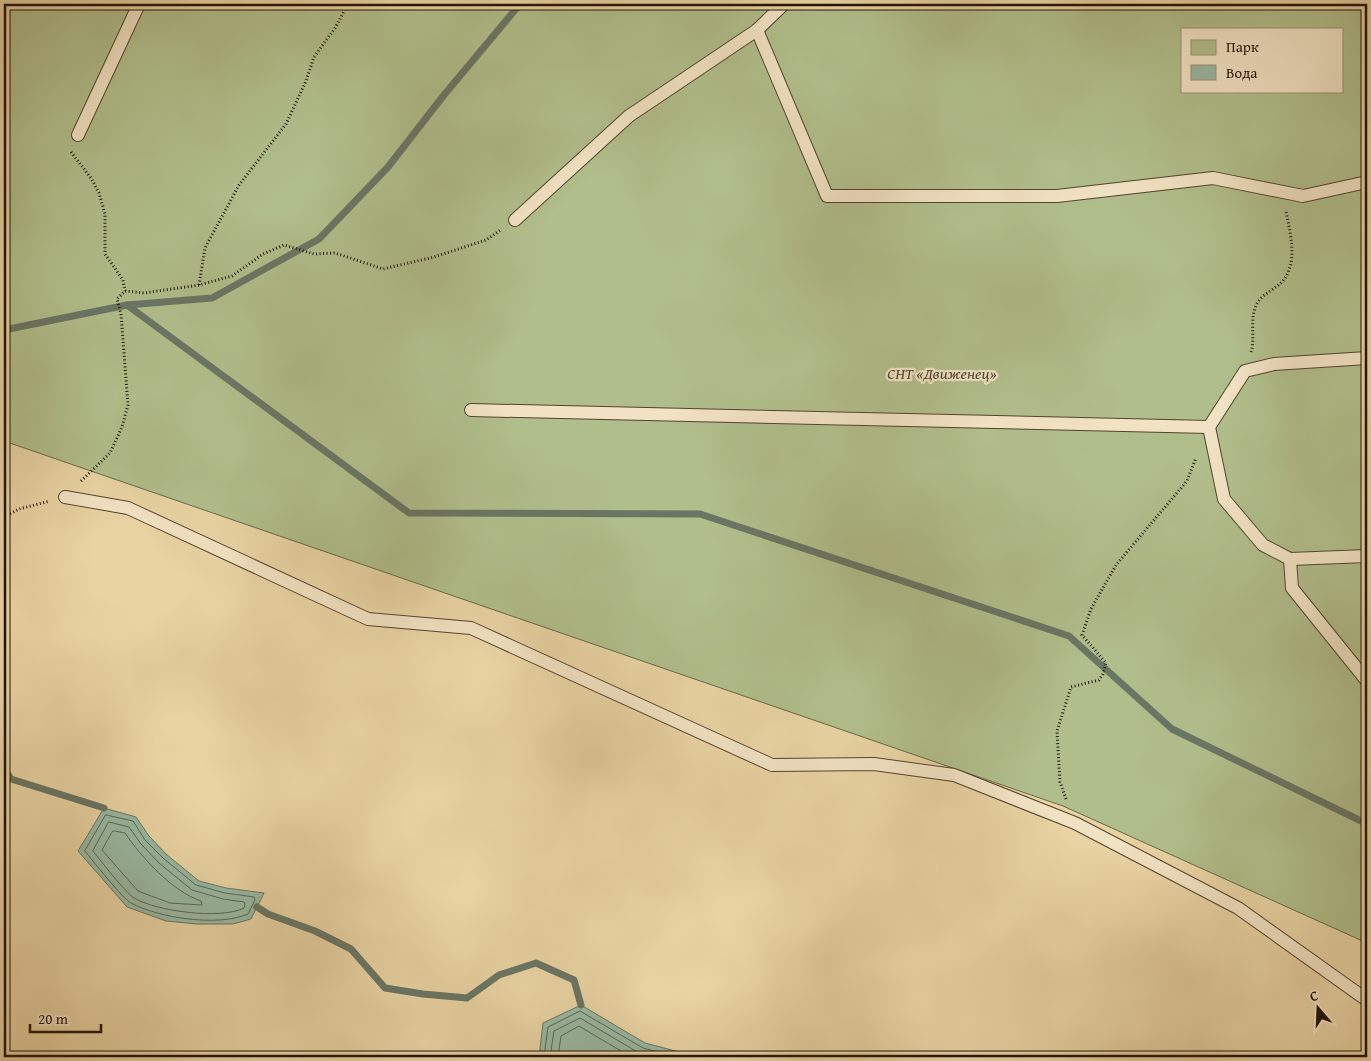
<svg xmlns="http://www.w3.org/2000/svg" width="1371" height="1061" viewBox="0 0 1371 1061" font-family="'Gentium Book Plus',serif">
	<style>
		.green { fill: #b0be8b; stroke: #69694a; fill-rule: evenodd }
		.water { fill: #98b8a2; stroke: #697665 }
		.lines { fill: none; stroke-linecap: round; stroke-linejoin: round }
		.shore { stroke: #5d6656; stroke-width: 1 }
		.stream { stroke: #697665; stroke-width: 7 }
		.lane-casing { stroke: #544430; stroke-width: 14 }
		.path { stroke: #221409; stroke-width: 3; stroke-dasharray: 1 2.5; stroke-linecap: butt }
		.lane { stroke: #f1e2c3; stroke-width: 12 }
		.labels { text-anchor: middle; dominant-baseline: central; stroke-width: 4.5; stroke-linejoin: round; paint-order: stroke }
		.park-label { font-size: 16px; font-style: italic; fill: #4d4730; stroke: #f1e2c3 }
	</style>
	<rect width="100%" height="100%" fill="#e9d3a3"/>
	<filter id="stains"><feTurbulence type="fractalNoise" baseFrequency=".004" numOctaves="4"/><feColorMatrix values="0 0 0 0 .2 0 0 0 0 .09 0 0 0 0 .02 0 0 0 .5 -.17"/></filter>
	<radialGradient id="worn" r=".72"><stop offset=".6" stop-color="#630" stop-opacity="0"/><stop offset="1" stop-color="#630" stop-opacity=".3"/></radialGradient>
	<path class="green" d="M4,4h1363v939l-304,-137 -1059,-365zM1182,29h160v62h-160z"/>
	<g class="water">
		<polygon points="104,808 136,817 149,836 167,855 199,881 226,888 264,893 251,919 233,924 197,924 166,921 127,907 78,851"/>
		<polygon points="581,1005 645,1043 683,1053 726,1053 733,1057 539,1057 543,1023"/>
	</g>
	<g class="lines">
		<g class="shore">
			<path d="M106,815l27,6 12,19 18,18 33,27 29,8 29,4 1,3 -7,14c-30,13 -89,4 -117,-11 -8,-4 -39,-43 -46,-52z"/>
			<path d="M109,822l20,5 12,17 18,19 33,27 31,9 21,3 1,2 -1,4c-24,12 -88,3 -110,-10 -9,-6 -34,-38 -41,-47z"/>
			<path d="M115,831l10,2c16,24 48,59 76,68l1,4 -32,-2 -32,-12 -36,-41 10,-18z"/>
			<polyline points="544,1057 548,1027 580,1011 643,1048 678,1057"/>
			<polyline points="550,1057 554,1031 580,1018 639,1053 653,1057"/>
			<polyline points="558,1057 561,1036 579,1026 631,1057"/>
		</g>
		<g class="stream">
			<polyline points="4,24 8,4"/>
			<polyline points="127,305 212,298 319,239 388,167 444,95 520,4"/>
			<polyline points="4,330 127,305 409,513 700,514 1069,636 1172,729 1361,821 1367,823"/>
			<polyline points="4,769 11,779 104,808"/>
			<polyline points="257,907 268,914 315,931 351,949 385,988 423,994 467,998 499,975 536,963 574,980 581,1005"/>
		</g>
		<g class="lane-casing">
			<g id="lane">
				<polyline points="757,30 827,196 1057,196 1213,178 1303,196 1367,182"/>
				<polyline points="78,135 139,4"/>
				<polyline points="515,220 629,116 757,30 784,4"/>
				<polyline points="1367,358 1274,364 1245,371 1209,427 1224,499 1263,545 1290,559 1367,556"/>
				<polyline points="471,410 1209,427"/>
				<polyline points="65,497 128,508 368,619 471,628 772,765 874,764 954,775 1075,823 1238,908 1367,1000"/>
				<polyline points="1290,559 1292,588 1367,681"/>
			</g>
		</g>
		<g class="path">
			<polyline points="71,152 91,178 99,193 105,214 105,254 123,280 125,291"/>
			<polyline points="199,285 205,248 239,185 286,124 306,81 314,57 335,28 348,4"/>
			<path d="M1251,352c5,-15 -3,-34 7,-50 5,-8 17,-13 24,-20 17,-20 8,-48 4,-71"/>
			<polyline points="81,481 110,453 122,427 128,405 121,314 117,299 125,291 144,293 199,285 232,276 263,254 284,245 314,254 335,253 383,269 434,257 486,240 502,229"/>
			<polyline points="4,517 19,509 50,501"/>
			<polyline points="1066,799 1060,782 1057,731 1071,687 1099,680 1103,674 1106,663 1082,635 1091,609 1116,565 1187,481 1196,458"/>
		</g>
		<use href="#lane" class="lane"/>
	</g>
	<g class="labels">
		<g class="park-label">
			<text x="942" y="373">СНТ «Движенец»</text>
		</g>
	</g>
	<rect width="1371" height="1061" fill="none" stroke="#e9d3a3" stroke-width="20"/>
	<rect x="5" y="5" width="1361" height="1051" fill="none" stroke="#221409" stroke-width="2.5"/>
	<rect x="10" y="10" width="1351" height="1041" fill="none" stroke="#221409"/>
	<rect x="1181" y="28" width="162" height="65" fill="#f1e2c3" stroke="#9e9079"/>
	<rect x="1191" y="40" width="25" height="15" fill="#b0be8b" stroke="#9e9079"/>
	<text x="1226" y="52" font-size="15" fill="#221409">Парк</text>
	<rect x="1191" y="65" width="25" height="15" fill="#98b8a2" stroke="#9e9079"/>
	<text x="1226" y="78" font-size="15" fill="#221409">Вода</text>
	<g transform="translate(1318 1008) rotate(341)" stroke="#f1e2c3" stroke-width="4" paint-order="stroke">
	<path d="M0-4L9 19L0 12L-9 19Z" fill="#221409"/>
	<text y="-8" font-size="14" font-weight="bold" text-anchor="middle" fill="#221409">С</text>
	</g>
	<path d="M30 1024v8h71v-8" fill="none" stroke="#221409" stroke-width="2.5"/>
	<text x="38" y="1024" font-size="15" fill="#221409" stroke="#f1e2c3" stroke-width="4" paint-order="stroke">20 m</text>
	<rect width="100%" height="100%" filter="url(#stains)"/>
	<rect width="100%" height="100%" fill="url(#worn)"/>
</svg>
